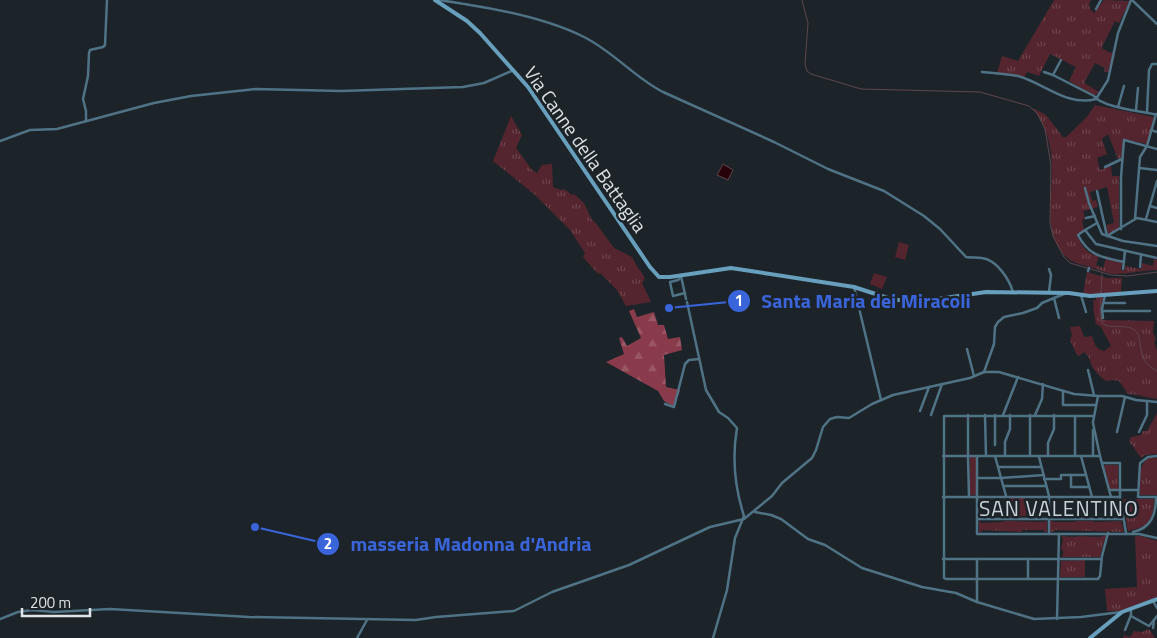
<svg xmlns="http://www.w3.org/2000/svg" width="1157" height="638" viewBox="0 0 1157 638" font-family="'Titillium Web',sans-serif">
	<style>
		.grass { fill: url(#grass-tufts) }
		.forest { fill: url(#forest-firs) }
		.pitch { fill: #54252e }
		.water { fill: #27020b; stroke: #5e464d }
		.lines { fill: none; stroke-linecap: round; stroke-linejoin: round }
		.stream { stroke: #5e464d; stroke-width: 1 }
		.street { stroke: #507285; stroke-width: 2.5 }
		.secondary { stroke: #679fbd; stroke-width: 4 }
		.labels { text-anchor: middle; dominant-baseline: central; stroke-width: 5; stroke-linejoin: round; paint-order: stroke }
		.street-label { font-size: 19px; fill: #dee4e7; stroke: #1c2429 }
		.quarter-label { font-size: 21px; letter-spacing: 1px; fill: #c8d3d9; stroke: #1c2429 }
		.leader { fill: none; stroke: #3a64da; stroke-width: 2 }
		.callout-dot { fill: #3a64da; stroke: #1c2429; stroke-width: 2 }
		.mark-label { font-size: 15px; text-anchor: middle; font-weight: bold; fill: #fff }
		.callout-label { font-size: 20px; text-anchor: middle; font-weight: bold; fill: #3a64da; stroke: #1c2429; stroke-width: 5; stroke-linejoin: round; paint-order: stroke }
	</style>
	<defs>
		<pattern id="grass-tufts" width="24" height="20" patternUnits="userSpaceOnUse" patternTransform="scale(1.25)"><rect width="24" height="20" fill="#54252e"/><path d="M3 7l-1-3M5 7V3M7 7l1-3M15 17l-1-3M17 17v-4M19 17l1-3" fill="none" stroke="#6c444c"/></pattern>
		<pattern id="forest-firs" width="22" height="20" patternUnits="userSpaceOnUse" patternTransform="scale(1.25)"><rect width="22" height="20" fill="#8a3b4b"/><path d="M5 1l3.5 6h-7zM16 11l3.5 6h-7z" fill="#9a5765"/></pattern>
	</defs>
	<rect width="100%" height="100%" fill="#1c2429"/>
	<g class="grass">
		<polygon points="1054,0 1091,0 1089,4 1090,9 1094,13 1104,0 1130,1 1119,23 1115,21 1102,47 1103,49 1111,53 1113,51 1109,72 1104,72 1105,68 1095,63 1084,83 1099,92 1094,96 1069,81 1076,67 1050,54 1039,76 1027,72 1024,78 997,73 1002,56 1018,61"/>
		<path d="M1095,105l59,12 -7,27 -23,-5 -3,19 -3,1 -10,-25 -6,5 5,15 -10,4 3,12 11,-4 1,10h7v52l-11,6 -2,-9 8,-2 -7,-36 -17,5 2,9 4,-1 2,7 -15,4 2,8 -3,1 2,10 -7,5c4,10 10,20 22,21l-3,9 7,3 3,-10 16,5 -1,7 3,1 1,-5 16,3 1,-6 11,3 1,-7 3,1v10c-14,0 -28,4 -42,4 -8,0 -17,-5 -25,-7 -6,-2 -13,-3 -18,-6 -32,-19 -18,-66 -20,-96 -1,-23 -6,-38 -19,-57l13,7 17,22h3l21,-20z"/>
		<polygon points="511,116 522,135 516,148 532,170 537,173 542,165 552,164 553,187 561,190 564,189 572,195 574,194 584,203 592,220 595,222 614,248 632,257 639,270 640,270 645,278 642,283 651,302 626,306 617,290 600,273 598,274 583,257 585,253 570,230 534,194 493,161"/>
		<polygon points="1087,272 1107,278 1122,278 1121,292 1097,295 1083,294"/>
		<path d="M1096,297h8l-3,18 2,5 51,1 -1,11 3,8 -2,1 3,10v48c-10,-1 -18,-5 -29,-5l-9,-13 -6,-1 -7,1c-4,-3 -10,-8 -13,-13 -3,-6 -3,-11 -9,-16l-5,4 -2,-1 -7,-15 2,-5 -2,-8 10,-1 4,11 8,-1c3,8 3,13 12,15l7,-5 -10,-19 -5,-3 -3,-16h1l-1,-8h3z"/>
		<polygon points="1157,413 1157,454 1145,455 1141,458 1129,441 1131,437 1141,435 1143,431 1147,431"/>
		<rect x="970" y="457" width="6" height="38"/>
		<path d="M1149,458h8v37h-17c0,-13 -3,-30 9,-37z"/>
		<polygon points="1104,465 1118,465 1118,489 1110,489"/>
		<path d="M1122,499h32c0,21 -6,28 -26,32z"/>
		<polygon points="979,521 982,523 1003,522 1004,521 1043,522 1047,521 1047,532 1044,532 1044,530 1022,530 1022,532 982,530 982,532 979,532"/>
		<polygon points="1050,521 1053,521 1054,522 1075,522 1076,521 1094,521 1094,522 1121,521 1124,532 1054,530 1053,532 1050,532"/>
		<polygon points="1106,535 1100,557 1061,557 1063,555 1063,550 1061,549 1063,538 1061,536 1076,537 1077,536 1101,537 1102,536"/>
		<polygon points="1135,536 1141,536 1157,541 1157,597 1120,611 1107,611 1105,589 1137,587"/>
		<polygon points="1085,560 1085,577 1060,577 1061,561"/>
		<polygon points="1149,629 1155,638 1123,638 1124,635 1130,637 1134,631 1142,632"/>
	</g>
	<polygon class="forest" points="634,309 637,317 654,312 658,325 664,325 668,339 680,337 682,350 664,355 666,387 680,390 675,405 673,406 664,401 658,391 606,362 624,354 619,338 622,337 627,346 641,338 629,311"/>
	<g class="pitch">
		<polygon points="899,242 909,245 905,260 895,257"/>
		<polygon points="874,273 887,277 882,289 870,284"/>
		<polygon points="1009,498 1026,498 1026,516 1009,517"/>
	</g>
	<polygon class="water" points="723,164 733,170 728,180 717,175"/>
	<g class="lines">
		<g class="stream">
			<polyline points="802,0 808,23 805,64 807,71 811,74 861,89 980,92 1029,106 1037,113 1045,129 1051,165 1050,223 1053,236 1064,257 1070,263 1111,275 1127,276 1157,272"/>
			<path d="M1102,274l-2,38 2,11c9,8 29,-2 36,11 1,2 1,6 2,8 1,13 4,23 17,29"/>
		</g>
		<g class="street">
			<path d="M440,0c10,2 20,3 30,5 38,6 80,15 114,32 30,15 51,41 79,55l111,50 54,27 56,22 40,25 16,13 26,28c6,1 11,0 16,1 15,2 27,21 31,34"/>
			<polyline points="1132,0 1157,24"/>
			<polyline points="1096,9 1101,0"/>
			<path d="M982,72c12,1 24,2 36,4 26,7 49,31 78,23"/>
			<path d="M1044,72l9,3 41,21c9,12 48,15 63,19"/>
			<polyline points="1053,75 1061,60"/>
			<polyline points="1096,99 1108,80 1118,33 1131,0"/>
			<polyline points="1118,107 1124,86"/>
			<polyline points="1136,110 1138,88"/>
			<polyline points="1147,112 1149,70 1152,64 1157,64"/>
			<polyline points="86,121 86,111 83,99 88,76 89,53 90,50 103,47 105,45 107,0"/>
			<polyline points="1151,130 1157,132"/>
			<polyline points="0,141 30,130 57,129 154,103 191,96 256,89 341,91 463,87 484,83 514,70"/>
			<polyline points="1105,167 1122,159"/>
			<polyline points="1139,168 1157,170"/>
			<polyline points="1085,188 1089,203 1102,234 1123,241 1157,246"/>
			<polyline points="1097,191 1107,236"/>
			<polyline points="1150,206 1157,208"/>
			<polyline points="1086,218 1095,216"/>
			<polyline points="1135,219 1140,157 1147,146 1156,114"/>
			<polyline points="1146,219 1157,181"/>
			<polyline points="1097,223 1085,230 1096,244 1157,258"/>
			<polyline points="1121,229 1121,177 1124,140 1157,149"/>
			<path d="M1085,230l-7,5c11,21 23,22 46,27"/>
			<polyline points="1107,236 1137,218 1157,222"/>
			<polyline points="1140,267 1141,255"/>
			<polyline points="1123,269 1125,251"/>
			<polyline points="1088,271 1089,268"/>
			<polyline points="681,276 686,299"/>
			<polyline points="681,277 678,280 670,282 673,296 685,293"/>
			<polyline points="854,287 881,400"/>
			<polyline points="1049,292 1051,275 1049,269"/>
			<polyline points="1081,295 1086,312"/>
			<polyline points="1054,298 1059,318"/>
			<path d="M687,302l19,88 13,22 9,6 9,10c-5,29 -2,60 7,88l-9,22 -8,52 -14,48"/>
			<polyline points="1104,303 1125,303"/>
			<polyline points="1102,311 1150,311"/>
			<polyline points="1103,318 1102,309 1105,295"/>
			<polyline points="967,349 974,376"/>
			<polyline points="1088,370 1094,395"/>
			<polyline points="984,372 994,344 995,327 998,322 1004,317 1023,313 1037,308 1042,303 1054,298 1064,294"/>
			<polyline points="1063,391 1063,405 1096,405"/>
			<polyline points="665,404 674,407 685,364 689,360 699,359"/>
			<polyline points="920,411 929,387"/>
			<polyline points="931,415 942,384"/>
			<polyline points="968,415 968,456 1100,456"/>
			<polyline points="985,415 986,456"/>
			<polyline points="995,415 995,445"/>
			<polyline points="1003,415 1018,377"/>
			<polyline points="1030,415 1030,456"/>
			<polyline points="1035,415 1042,399 1043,384"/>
			<polyline points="1075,416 1075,456"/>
			<polyline points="1093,416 944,416 944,578 946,579 1098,579 1100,576 1102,556 1108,533"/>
			<polyline points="1093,422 1098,396"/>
			<polyline points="1093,423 1100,456 1111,497"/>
			<polyline points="1117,432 1125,397"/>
			<polyline points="1139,432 1147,415 1147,401"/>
			<polyline points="1005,455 1005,442 1010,429 1010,415"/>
			<polyline points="943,456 968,456 969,496"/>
			<polyline points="977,456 977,534 1139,534 1157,538"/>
			<polyline points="995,456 1006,496"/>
			<polyline points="1048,456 1048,443 1054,429 1054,415"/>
			<polyline points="1081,456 1092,497"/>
			<polyline points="1093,456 1093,430"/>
			<polyline points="1157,456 1148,457 1140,463 1138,497 1157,497"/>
			<polyline points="1039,457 1049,496 1049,534"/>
			<polyline points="1102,463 1120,463 1120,497 1126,533"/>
			<polyline points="998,467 1041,467"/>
			<polyline points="1071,475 1071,487 1089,487"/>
			<polyline points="977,478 1001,478"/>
			<polyline points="1001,478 1044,475"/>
			<polyline points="1044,479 1061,479 1061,475 1085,475"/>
			<polyline points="1004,486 1046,486"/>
			<polyline points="1110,490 1138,490"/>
			<polyline points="943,497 1120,497"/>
			<polyline points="755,512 771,515 781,519 808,539 825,545 862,568 922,587 956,593 977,602 1034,619 1081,617 1121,612"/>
			<polyline points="977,519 1123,519"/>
			<path d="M1133,532c18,-4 23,-17 23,-35"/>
			<polyline points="943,559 1101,559"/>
			<polyline points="977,559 977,602"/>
			<polyline points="1028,579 1028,559"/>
			<polyline points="1153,601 1157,608"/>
			<polyline points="1131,616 1149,626 1154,620"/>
			<polyline points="0,619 18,612 32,610 54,612 110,609 249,617 416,620 436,617 514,611 552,592 629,565 710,527 744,519 772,496 782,483 812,458 816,450 823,427 830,419 837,417 849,418 872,404 893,395 970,378 984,372 999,372 1074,394 1098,396 1122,396 1136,400 1157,402"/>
			<polyline points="1057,619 1059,534"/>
			<polyline points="1153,628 1154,620 1157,616"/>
			<polyline points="1125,630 1131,615 1131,609"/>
			<polyline points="357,638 367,620"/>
		</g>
		<g class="secondary">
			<polyline points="435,0 467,21 480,33 528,87 650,267 659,277 670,277 731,268 854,287 891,299 906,301 938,299 986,292 1069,293 1090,296 1157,291"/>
			<polyline points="1090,638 1122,612 1157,599"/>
		</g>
	</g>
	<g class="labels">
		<g class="street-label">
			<text transform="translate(586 149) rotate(55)">Via Canne della Battaglia</text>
		</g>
		<g class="quarter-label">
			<text x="1059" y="508">SAN VALENTINO</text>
		</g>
	</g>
	<path class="leader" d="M669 308L739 301M255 527L328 544"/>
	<g class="callout-dot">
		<circle cx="669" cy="308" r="5"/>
		<circle cx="255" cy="527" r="5"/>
		<circle cx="739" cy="301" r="12"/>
		<circle cx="328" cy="544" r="12"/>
	</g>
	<g class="mark-label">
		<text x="739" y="306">1</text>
		<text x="328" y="549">2</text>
	</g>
	<g class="callout-label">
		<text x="866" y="308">Santa Maria dei Miracoli</text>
		<text x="471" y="551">masseria Madonna d'Andria</text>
	</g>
	<path d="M22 608v8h68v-8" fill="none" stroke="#dee4e7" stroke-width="2.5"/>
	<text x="30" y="608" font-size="15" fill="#dee4e7" stroke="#1c2429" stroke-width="4" paint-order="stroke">200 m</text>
</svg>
